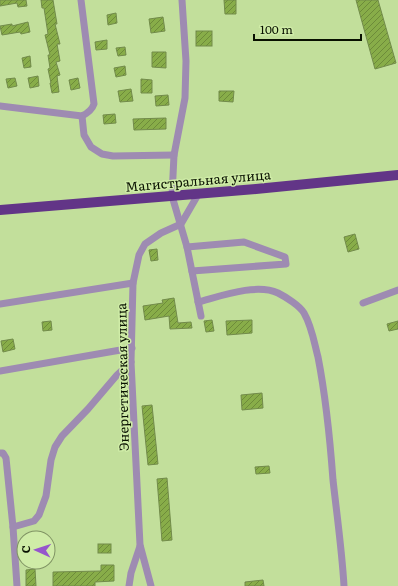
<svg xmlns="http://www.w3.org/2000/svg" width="398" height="586" viewBox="0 0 398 586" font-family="Literata,serif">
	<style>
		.building { fill: url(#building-hatch); stroke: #728b4b }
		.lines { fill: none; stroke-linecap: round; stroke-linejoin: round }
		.minor { stroke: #9e8bb2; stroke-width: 7 }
		.highway { stroke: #623587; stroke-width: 10 }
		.labels { text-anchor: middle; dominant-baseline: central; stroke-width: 3; stroke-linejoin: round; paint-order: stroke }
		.street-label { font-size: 13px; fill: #091100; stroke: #cfeca7 }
	</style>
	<defs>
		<pattern id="building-hatch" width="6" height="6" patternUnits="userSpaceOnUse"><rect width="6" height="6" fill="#88ad49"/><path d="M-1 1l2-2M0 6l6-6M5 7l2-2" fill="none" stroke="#6d8b3a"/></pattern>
	</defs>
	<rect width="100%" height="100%" fill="#c2df9b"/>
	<g class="building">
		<polygon points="0,0 26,0 27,6 18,7 17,3 0,6"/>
		<polygon points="41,0 53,0 57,24 55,24 60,44 57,44 60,61 56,62 60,75 57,76 59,92 52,93 50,83 51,83 48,69 50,68 48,55 50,55 45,35 48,34 44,8 42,8"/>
		<polygon points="224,0 236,0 236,14 225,14"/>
		<polygon points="356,0 378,0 396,63 375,69"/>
		<polygon points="116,13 117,23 108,25 107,15"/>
		<polygon points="163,17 165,31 151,33 149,19"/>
		<polygon points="28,22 30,32 21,34 20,32 2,35 0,26 12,24 12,26"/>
		<rect x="196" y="31" width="16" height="15"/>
		<polygon points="107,40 107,49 96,50 95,42"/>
		<polygon points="125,47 126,55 118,56 116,48"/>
		<polygon points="152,52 166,52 166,68 152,67"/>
		<polygon points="30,56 31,67 24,68 22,58"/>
		<polygon points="125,66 126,75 116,77 114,68"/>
		<polygon points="38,76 39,86 30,88 28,78"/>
		<polygon points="15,78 17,86 8,88 6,79"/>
		<polygon points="78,78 80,88 71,90 69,80"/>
		<polygon points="141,79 152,80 152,93 141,93"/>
		<polygon points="131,89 133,101 120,102 118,91"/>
		<polygon points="219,91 234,91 233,102 219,101"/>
		<polygon points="168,95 169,105 156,106 155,96"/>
		<polygon points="115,114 116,123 104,124 103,115"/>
		<polygon points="166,118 166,129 134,130 133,119"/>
		<polygon points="355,234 359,249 348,252 344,237"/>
		<polygon points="157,249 158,260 151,261 149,250"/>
		<polygon points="174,298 178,323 191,322 192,328 170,329 169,316 145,320 143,306 163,303 162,300"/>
		<polygon points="212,320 214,331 206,332 204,321"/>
		<polygon points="252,320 252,333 227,335 226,321"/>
		<polygon points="51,321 52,330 43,331 42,322"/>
		<polygon points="398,321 398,329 389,331 387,324"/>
		<polygon points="13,339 15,349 3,352 1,341"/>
		<polygon points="262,393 263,408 242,410 241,395"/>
		<polygon points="152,405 158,464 148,465 142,406"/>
		<polygon points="269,466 270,473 256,474 255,467"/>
		<polygon points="167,478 172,540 162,541 157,479"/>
		<rect x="98" y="544" width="13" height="9"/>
		<polygon points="101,565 114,565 114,581 95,582 95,586 53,586 53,572 101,571"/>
		<polygon points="35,569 36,586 26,586 26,570"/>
		<polygon points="263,580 264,586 245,586 245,582"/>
	</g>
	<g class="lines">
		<g class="minor">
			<polyline points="182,0 186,61 185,98 174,155 172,196 187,247 201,316"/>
			<path d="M0,106l82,10c6,-3 10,-6 12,-12l-13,-104"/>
			<polyline points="82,116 84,135 91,147 102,154 113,156 174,155"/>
			<polyline points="187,247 244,242 285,257 286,264 192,271"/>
			<path d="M198,302c23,-6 58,-19 80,-9 8,4 22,13 26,20 8,14 10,29 14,44 8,41 12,82 15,123 4,36 9,71 11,106"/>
			<polyline points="363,303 398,290"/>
			<polyline points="0,304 133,283"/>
			<polyline points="0,371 132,348"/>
			<polyline points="0,453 3,453 6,458 13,527"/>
			<polyline points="17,586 13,527 34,521 39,515 46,496 51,460 55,447 62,436 88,409 117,375 131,362"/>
			<polyline points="129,586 131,573 140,546"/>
			<polyline points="151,586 140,545 131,362 133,283 139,255 145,244 161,233 181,224 199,193"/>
		</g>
		<polyline class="highway" points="0,210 256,189 398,175"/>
	</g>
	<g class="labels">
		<g class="street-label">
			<text transform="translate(198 180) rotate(-5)">Магистральная улица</text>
			<text transform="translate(122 377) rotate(-91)">Энергетическая улица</text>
		</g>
	</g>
	<g transform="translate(36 550) rotate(273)"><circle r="19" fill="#cfeca7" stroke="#809464"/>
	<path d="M0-3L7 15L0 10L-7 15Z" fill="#9656cc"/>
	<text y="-6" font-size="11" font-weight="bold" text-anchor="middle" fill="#091100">С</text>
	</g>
	<path d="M254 34v6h107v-6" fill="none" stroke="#091100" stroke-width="2"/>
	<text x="260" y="34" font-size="12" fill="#091100" stroke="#cfeca7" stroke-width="3" paint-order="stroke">100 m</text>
</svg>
